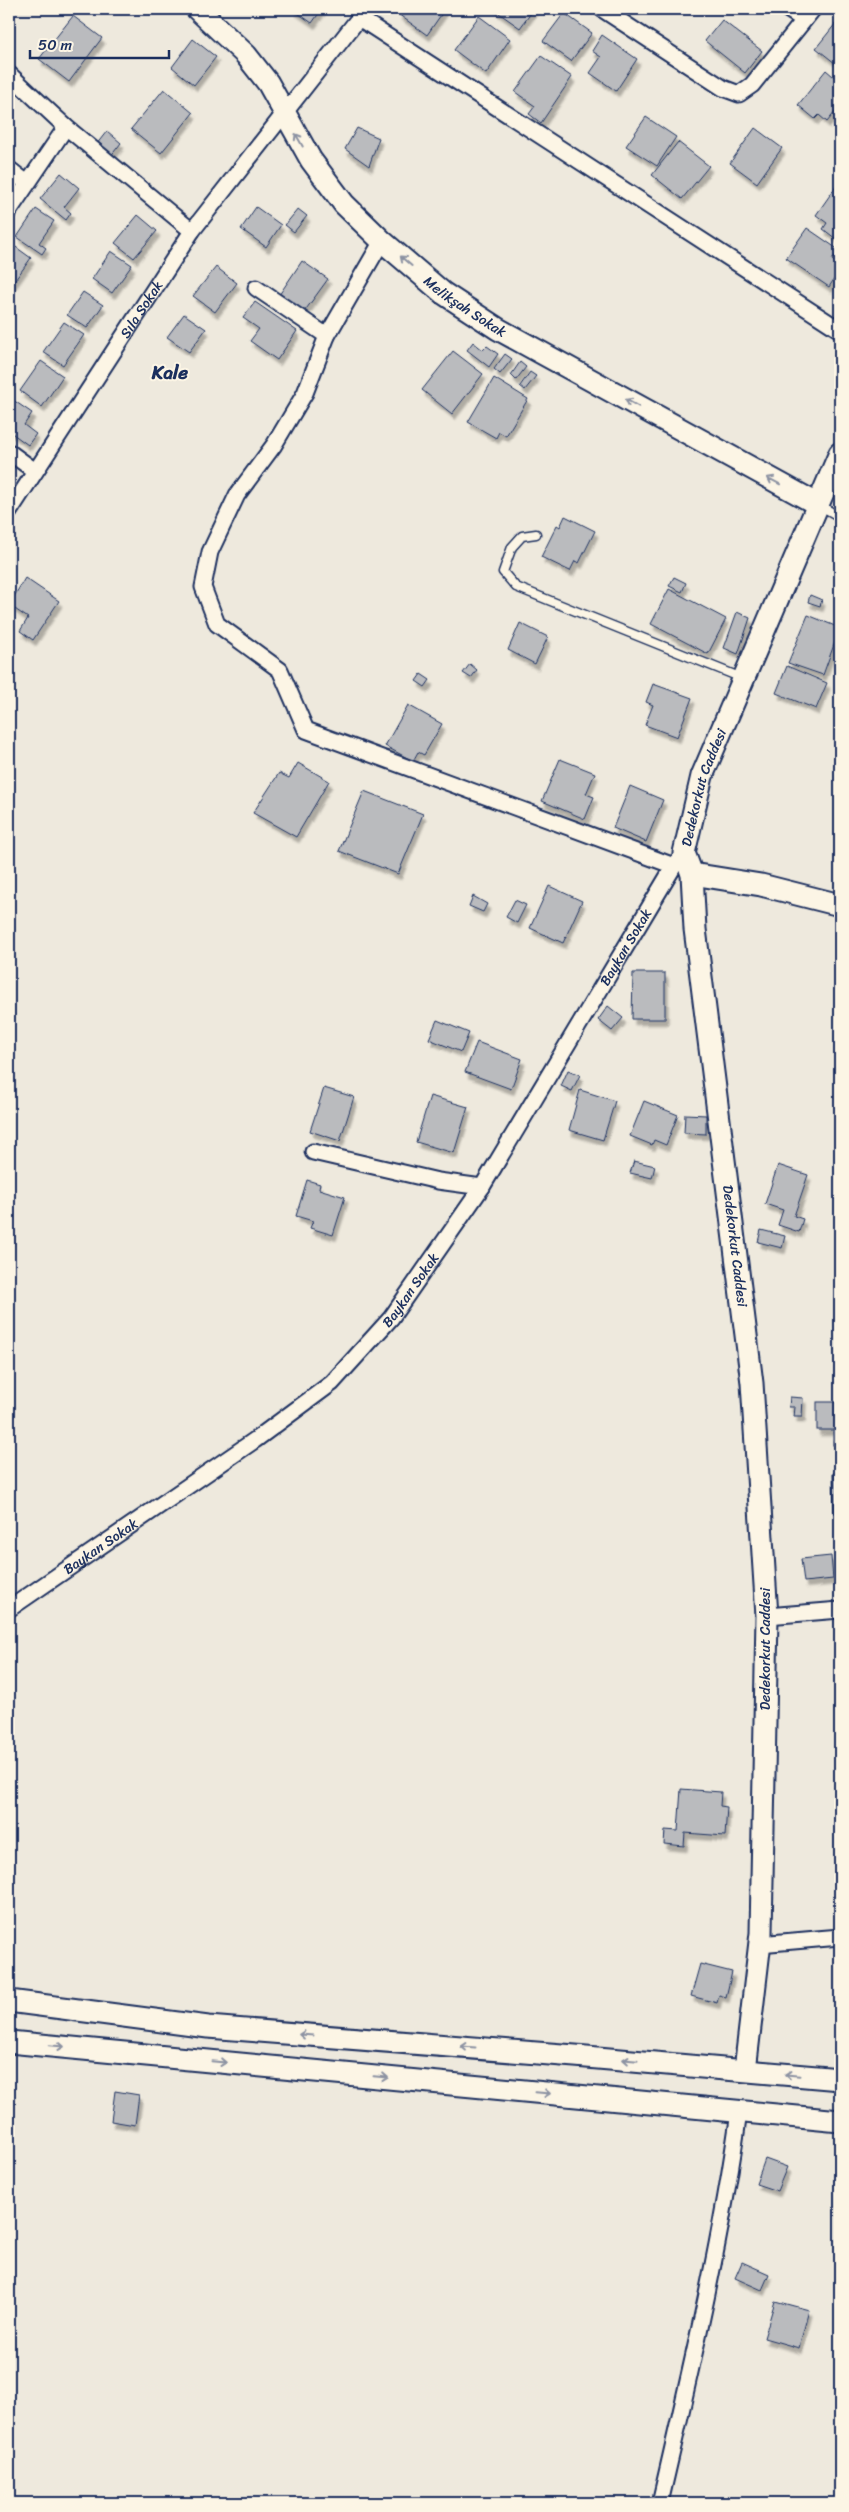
<svg xmlns="http://www.w3.org/2000/svg" width="849" height="2512" viewBox="0 0 849 2512" font-family="Sriracha,sans-serif">
	<style>
		.building { fill: #babbbe; stroke: #1b2f5e; filter: url(#shadow) }
		.lines { fill: none; stroke-linecap: round; stroke-linejoin: round }
		.lane-casing { stroke: #1b2f5e; stroke-width: 11 }
		.street-casing { stroke: #1b2f5e; stroke-width: 19 }
		.secondary-casing { stroke: #1b2f5e; stroke-width: 25 }
		.lane { stroke: #fcf5e5; stroke-width: 8 }
		.street { stroke: #fcf5e5; stroke-width: 15 }
		.secondary { stroke: #fcf5e5; stroke-width: 21 }
		.oneway { stroke: #8c92a2 }
		.labels { text-anchor: middle; dominant-baseline: central; stroke-width: 4; stroke-linejoin: round; paint-order: stroke }
		.street-label { font-size: 14px; fill: #1b2f5e; stroke: #fcf5e5 }
		.district-label { font-size: 19px; font-weight: bold; fill: #1b2f5e; stroke: #fcf5e5 }
	</style>
	<defs>
		<filter id="shadow"><feDropShadow dx="3" dy="5.5" stdDeviation="1" flood-color="#0004"/></filter>
	</defs>
	<rect width="100%" height="100%" fill="#eee9dd"/>
	<filter id="ink" filterUnits="userSpaceOnUse"><feTurbulence type="fractalNoise" baseFrequency=".02" numOctaves="2"/><feDisplacementMap in="SourceGraphic" scale="10" xChannelSelector="R" yChannelSelector="G"/><feConvolveMatrix kernelMatrix="1 2 1 2 8 2 1 2 1" color-interpolation-filters="sRGB"/></filter>
	<g filter="url(#ink)">
		<g class="building">
			<polygon points="292,9 322,9 312,23"/>
			<polygon points="402,9 445,9 427,35 398,14"/>
			<polygon points="493,9 534,9 520,28"/>
			<polygon points="564,13 592,33 571,61 543,41"/>
			<polygon points="73,16 102,38 69,82 39,59"/>
			<polygon points="479,16 510,39 486,74 454,50"/>
			<polygon points="840,18 840,67 816,48"/>
			<polygon points="722,20 762,51 745,73 705,41"/>
			<polygon points="602,35 637,59 616,91 590,73 601,57 592,51"/>
			<polygon points="193,39 216,57 194,85 172,67"/>
			<polygon points="541,56 572,77 541,123 529,114 535,106 515,92"/>
			<polygon points="826,70 840,82 840,106 827,122 819,115 815,119 798,105"/>
			<polygon points="164,89 193,113 161,153 131,129"/>
			<polygon points="646,117 676,137 657,166 626,146"/>
			<polygon points="357,128 379,138 369,166 345,149"/>
			<polygon points="755,128 782,148 757,183 730,163"/>
			<polygon points="107,131 121,143 110,157 96,145"/>
			<polygon points="678,142 709,166 682,199 652,175"/>
			<polygon points="61,173 79,188 64,207 71,213 66,220 40,199"/>
			<polygon points="837,185 840,188 840,242 823,229 827,223 816,215"/>
			<polygon points="256,207 281,225 266,247 241,229"/>
			<polygon points="36,209 54,221 39,243 46,248 42,254 17,237"/>
			<polygon points="298,209 307,216 294,232 285,225"/>
			<polygon points="138,215 157,231 134,258 115,243"/>
			<polygon points="807,228 839,250 832,260 840,266 840,270 829,287 786,258"/>
			<polygon points="13,245 31,258 10,287 9,251"/>
			<polygon points="111,251 132,265 112,293 92,279"/>
			<polygon points="302,261 328,279 304,312 279,295"/>
			<polygon points="216,267 237,283 215,312 193,296"/>
			<polygon points="83,292 103,305 87,328 67,315"/>
			<polygon points="255,302 297,331 277,360 250,341 259,329 243,318"/>
			<polygon points="184,314 206,329 189,352 167,337"/>
			<polygon points="64,322 84,335 63,365 43,352"/>
			<polygon points="473,342 483,350 487,346 498,354 489,367 467,350"/>
			<polygon points="453,351 483,374 452,414 422,390"/>
			<polygon points="505,354 512,359 500,374 494,369"/>
			<polygon points="41,361 63,376 42,407 20,391"/>
			<polygon points="520,362 526,367 516,380 511,375"/>
			<polygon points="530,372 536,376 525,390 520,386"/>
			<polygon points="494,378 528,399 506,436 499,432 496,438 468,422"/>
			<polygon points="13,400 32,413 24,425 36,434 28,445 9,431 9,407"/>
			<polygon points="565,516 595,531 579,563 575,561 570,571 541,557 557,525 560,527"/>
			<polygon points="674,577 686,583 682,592 669,586"/>
			<polygon points="25,578 59,601 33,640 20,631 28,618 9,605"/>
			<polygon points="669,589 726,619 708,654 651,624"/>
			<polygon points="810,595 822,600 820,606 808,602"/>
			<polygon points="737,612 750,618 738,654 724,648"/>
			<polygon points="808,615 840,628 823,675 788,663"/>
			<polygon points="520,623 548,637 535,664 508,650"/>
			<polygon points="470,664 477,670 471,678 463,673"/>
			<polygon points="787,666 827,683 816,709 776,693"/>
			<polygon points="421,674 430,680 425,687 416,681"/>
			<polygon points="653,684 692,698 677,737 645,725 653,705 646,702"/>
			<polygon points="408,705 442,724 424,755 418,752 413,761 385,746"/>
			<polygon points="560,759 595,773 586,794 594,797 585,819 542,801"/>
			<polygon points="298,763 329,781 296,837 253,813 279,773 289,778"/>
			<polygon points="630,786 663,800 646,842 613,828"/>
			<polygon points="364,791 423,814 398,874 339,851"/>
			<polygon points="549,886 582,901 563,943 530,928"/>
			<polygon points="473,896 487,904 483,912 469,906"/>
			<polygon points="515,900 526,905 517,923 506,917"/>
			<polygon points="633,973 665,973 665,1019 632,1019"/>
			<polygon points="608,1006 623,1018 612,1031 598,1020"/>
			<polygon points="437,1020 469,1033 461,1052 429,1039"/>
			<polygon points="477,1042 522,1059 511,1089 465,1072"/>
			<polygon points="568,1070 580,1075 572,1091 561,1086"/>
			<polygon points="324,1088 354,1097 340,1141 310,1131"/>
			<polygon points="580,1090 615,1101 603,1140 569,1130"/>
			<polygon points="430,1096 468,1107 454,1153 416,1142"/>
			<polygon points="644,1101 678,1115 666,1145 654,1140 652,1145 630,1136"/>
			<polygon points="685,1114 706,1115 706,1134 684,1133"/>
			<polygon points="634,1161 655,1166 652,1178 630,1173"/>
			<polygon points="778,1165 808,1175 794,1216 803,1219 799,1232 778,1225 783,1210 765,1204"/>
			<polygon points="307,1180 320,1184 319,1189 345,1197 333,1235 310,1228 313,1221 296,1216"/>
			<polygon points="761,1230 785,1236 782,1248 758,1242"/>
			<polygon points="790,1397 803,1398 802,1417 794,1417 795,1407 789,1407"/>
			<rect x="817" y="1402" width="23" height="28"/>
			<rect x="833" y="1432" width="7" height="13"/>
			<polygon points="833,1473 840,1473 840,1513 834,1513"/>
			<polygon points="831,1556 833,1579 804,1582 801,1559"/>
			<polygon points="681,1789 721,1792 720,1806 727,1807 725,1836 685,1833 684,1846 664,1844 665,1830 678,1831"/>
			<polygon points="700,1964 732,1972 726,1997 719,1995 717,2003 691,1996"/>
			<polygon points="115,2091 139,2095 135,2125 111,2121"/>
			<polygon points="765,2159 787,2167 777,2191 756,2184"/>
			<polygon points="742,2262 769,2274 762,2290 735,2278"/>
			<polygon points="775,2301 809,2310 799,2348 764,2338"/>
		</g>
		<g class="lines">
			<g class="lane-casing">
				<g id="lane">
					<polyline points="819,505 840,517"/>
					<polyline points="536,534 522,536 512,547 503,572 516,587 742,678"/>
				</g>
			</g>
			<g class="street-casing">
				<g id="street">
					<polyline points="602,9 723,88 739,94 752,85 813,9"/>
					<polyline points="787,9 804,20"/>
					<polyline points="359,18 840,330"/>
					<polyline points="9,74 66,127 192,231"/>
					<polyline points="9,169 27,183"/>
					<polyline points="9,211 66,127"/>
					<polyline points="382,241 327,336 305,393 274,445 237,495 210,552 203,587 217,624 280,670 306,730 674,866"/>
					<polyline points="256,288 327,336"/>
					<polyline points="9,452 35,471"/>
					<path id="s1" d="M9,512l183,-281 174,-222"/>
					<polyline points="313,1152 438,1181 482,1187"/>
					<path id="s2" d="M9,1609l246,-169 77,-57 59,-65 91,-131 192,-321 10,-13"/>
					<polyline points="767,1616 840,1610"/>
					<polyline points="759,1944 840,1937"/>
					<path d="M660,2503c30,-130 61,-259 79,-391"/>
				</g>
			</g>
			<g class="secondary-casing">
				<g id="secondary">
					<path id="s3" d="M197,9l49,46 22,28 43,77 33,44 38,37 61,52 55,36 319,175"/>
					<polyline points="692,874 761,885 840,905"/>
					<polyline points="9,2001 208,2027 575,2056 840,2079"/>
					<polyline points="9,2042 840,2121"/>
					<path id="s4" d="M745,2070l16,-137 6,-317 -15,-233 -57,-454 -3,-55 -8,-21 18,-77 138,-323"/>
				</g>
			</g>
			<use href="#lane" class="lane"/>
			<use href="#street" class="street"/>
			<use href="#secondary" class="secondary"/>
		</g>
		<defs><path id="oneway-shaft" d="M-6 0H5M1.5-3L5.5 0L1.5 3" fill="none" stroke-width="1.6" stroke-linecap="round" stroke-linejoin="round" transform="scale(1.25)"/></defs>
		<g class="oneway">
			<use href="#oneway-shaft" transform="translate(299 140) rotate(-120)"/>
			<use href="#oneway-shaft" transform="translate(406 261) rotate(-139)"/>
			<use href="#oneway-shaft" transform="translate(632 403) rotate(-151)"/>
			<use href="#oneway-shaft" transform="translate(774 481) rotate(-152)"/>
			<use href="#oneway-shaft" transform="translate(306 2035) rotate(-176)"/>
			<use href="#oneway-shaft" transform="translate(57 2046) rotate(5)"/>
			<use href="#oneway-shaft" transform="translate(468 2047) rotate(-176)"/>
			<use href="#oneway-shaft" transform="translate(630 2060) rotate(-175)"/>
			<use href="#oneway-shaft" transform="translate(219 2062) rotate(5)"/>
			<use href="#oneway-shaft" transform="translate(792 2075) rotate(-175)"/>
			<use href="#oneway-shaft" transform="translate(381 2077) rotate(5)"/>
			<use href="#oneway-shaft" transform="translate(543 2093) rotate(5)"/>
		</g>
	</g>
	<g class="labels">
		<g class="street-label">
			<text stroke="none"><textPath href="#s3" startOffset="405">Melikşah Sokak</textPath></text>
			<text stroke="none"><textPath href="#s1" startOffset="242">Sıla Sokak</textPath></text>
			<text stroke="none"><textPath href="#s4" startOffset="1292">Dedekorkut Caddesi</textPath></text>
			<text stroke="none"><textPath href="#s2" startOffset="921">Baykan Sokak</textPath></text>
			<text transform="translate(735 1246) rotate(83)">Dedekorkut Caddesi</text>
			<text stroke="none"><textPath href="#s2" startOffset="516">Baykan Sokak</textPath></text>
			<text stroke="none"><textPath href="#s2" startOffset="111">Baykan Sokak</textPath></text>
			<text transform="translate(765 1649) rotate(-90)">Dedekorkut Caddesi</text>
		</g>
		<g class="district-label">
			<text x="170" y="372">Kale</text>
		</g>
	</g>
	<rect width="849" height="2512" fill="none" stroke="#fcf5e5" stroke-width="30"/>
	<rect x="15" y="15" width="819" height="2482" fill="none" stroke="#1b2f5e" stroke-width="2" filter="url(#ink)"/>
	<path d="M30 50v8h139v-8" fill="none" stroke="#1b2f5e" stroke-width="2.5"/>
	<text x="38" y="50" font-size="15" fill="#1b2f5e" stroke="#fcf5e5" stroke-width="4" paint-order="stroke">50 m</text>
</svg>
